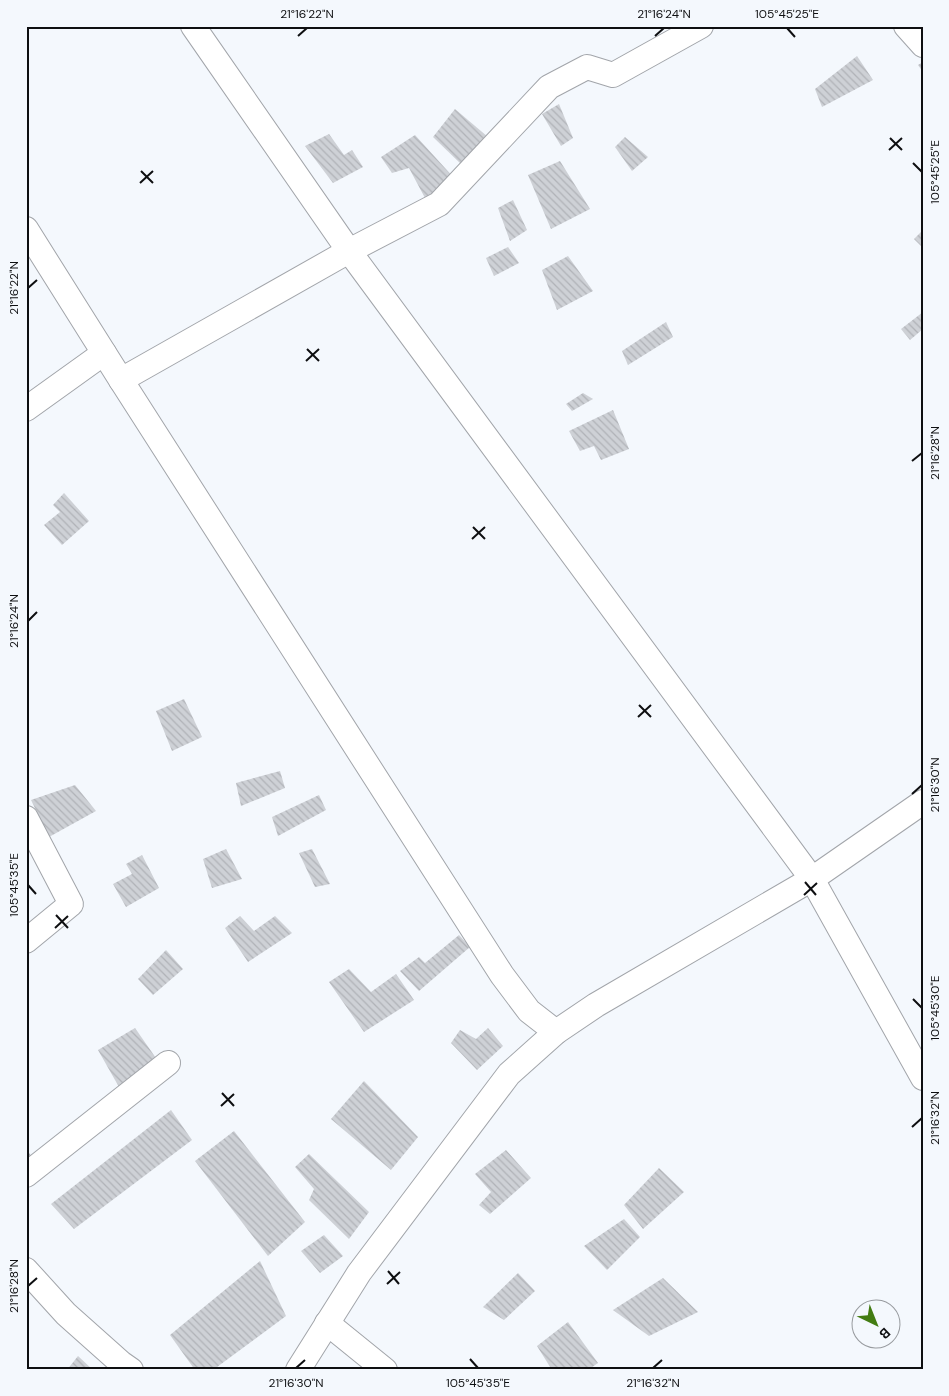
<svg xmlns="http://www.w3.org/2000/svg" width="949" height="1396" viewBox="0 0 949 1396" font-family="'DM Sans',sans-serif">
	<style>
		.building { fill: url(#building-back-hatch) }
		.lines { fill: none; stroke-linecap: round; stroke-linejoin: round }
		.street-casing { stroke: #a2a5aa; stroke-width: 26 }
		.street { stroke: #fff; stroke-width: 24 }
		.ticks { fill: none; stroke: #0e0f11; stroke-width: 2 }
		.neatline { fill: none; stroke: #0e0f11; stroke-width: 2 }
		.ticks-label { font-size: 12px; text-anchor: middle; fill: #0e0f11 }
	</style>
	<defs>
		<pattern id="building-back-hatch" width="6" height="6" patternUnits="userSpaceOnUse" patternTransform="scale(1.25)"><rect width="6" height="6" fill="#ced1d6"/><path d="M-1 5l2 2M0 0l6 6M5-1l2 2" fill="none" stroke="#b0b2b7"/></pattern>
	</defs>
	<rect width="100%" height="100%" fill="#f4f8fd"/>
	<g class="building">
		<polygon points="857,56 873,80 822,107 815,89"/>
		<polygon points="923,62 923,72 918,65"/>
		<polygon points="559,104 573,138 561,146 542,114"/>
		<polygon points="455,109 488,137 462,165 433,137"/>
		<polygon points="329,134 344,155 352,150 363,167 333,183 305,146"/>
		<polygon points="415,135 455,179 425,198 409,168 392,173 381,157"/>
		<polygon points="625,137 648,157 632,171 615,147"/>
		<polygon points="560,161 590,209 551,229 528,175"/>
		<polygon points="513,200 527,230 510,241 498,208"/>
		<polygon points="923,230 923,248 914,239"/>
		<polygon points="508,247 519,263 494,276 486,258"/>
		<polygon points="568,256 593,291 557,310 542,270"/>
		<polygon points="923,312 923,329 910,340 901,329"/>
		<polygon points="666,322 673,337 628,365 622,351"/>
		<polygon points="583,393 593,399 572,411 566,404"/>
		<polygon points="613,410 629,449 601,460 594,446 580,451 569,431"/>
		<polygon points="64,493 89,521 62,545 44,525 60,512 53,505"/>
		<polygon points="184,699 202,737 172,751 156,711"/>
		<polygon points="280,771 285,788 241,806 236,783"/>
		<polygon points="75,785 96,811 49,837 31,800"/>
		<polygon points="319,795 326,810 278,836 272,817"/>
		<polygon points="226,849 242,879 212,888 203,859"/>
		<polygon points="312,849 330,884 315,887 299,853"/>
		<polygon points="142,855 159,888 126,907 113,884 132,874 126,864"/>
		<polygon points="240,916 254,931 275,916 292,933 248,962 225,928"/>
		<polygon points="459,935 470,947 419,991 400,971 419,957 425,963"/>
		<polygon points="166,950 183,969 153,995 138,979"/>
		<polygon points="349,969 371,992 396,974 414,1000 364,1032 329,982"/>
		<polygon points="135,1028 158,1061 119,1087 98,1050"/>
		<polygon points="488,1028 503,1046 477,1070 451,1043 460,1030 476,1039"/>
		<polygon points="364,1081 418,1137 391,1170 331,1119"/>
		<polygon points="171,1110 192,1140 74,1229 51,1204"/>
		<polygon points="234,1131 305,1222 268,1256 195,1161"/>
		<polygon points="26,1148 33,1159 26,1164"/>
		<polygon points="506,1150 531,1178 490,1214 479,1205 491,1192 475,1174"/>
		<polygon points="309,1154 369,1212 349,1239 309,1200 314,1189 295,1167"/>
		<polygon points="659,1168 684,1192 643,1229 624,1205"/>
		<polygon points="624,1219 640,1237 607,1270 584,1246"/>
		<polygon points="324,1235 343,1256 320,1273 301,1251"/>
		<polygon points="260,1261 286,1316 213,1370 195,1370 170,1335"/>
		<polygon points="518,1273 535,1291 504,1320 483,1307"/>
		<polygon points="663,1278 698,1312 649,1336 613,1310"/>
		<polygon points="568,1322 598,1363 588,1370 552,1370 537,1346"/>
		<polygon points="78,1356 93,1370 67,1370"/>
	</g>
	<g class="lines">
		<g class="street-casing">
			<g id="street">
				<polyline points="193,26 349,251 812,879 923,1078"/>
				<polyline points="906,26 923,45"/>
				<polyline points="26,229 121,380 502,975 529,1011 556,1032"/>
				<polyline points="121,380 349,251 439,204 549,87 587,67 613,75 701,26"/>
				<polyline points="26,409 104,353"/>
				<polyline points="26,818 71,904 26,941"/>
				<polyline points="26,1175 168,1063"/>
				<polyline points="26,1270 66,1314 121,1363 131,1370"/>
				<polyline points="327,1323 385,1370"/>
				<polyline points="298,1370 359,1273 509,1074 556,1032 596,1005 812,879 923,802"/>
			</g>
		</g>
		<use href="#street" class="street"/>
	</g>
	<path class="ticks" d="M787,28l8,9M298,36l9,-8M655,36l9,-8M890,138l12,12M889,150l13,-12M913,163l9,9M141,171l12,12M140,183l13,-12M28,288l9,-8M307,349l12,12M306,361l13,-12M912,461l10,-8M473,527l12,12M472,539l13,-12M28,621l9,-9M639,705l12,12M638,717l13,-12M912,794l10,-9M805,882l11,13M28,885l8,9M804,895l13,-12M56,915l12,13M55,928l13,-12M913,999l9,9M222,1093l12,13M221,1106l13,-12M912,1127l10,-9M388,1271l11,13M387,1284l13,-12M28,1286l9,-8M470,1359l8,9M296,1368l9,-8M653,1368l9,-8"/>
	<rect width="949" height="1396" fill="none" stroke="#f4f8fd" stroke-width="55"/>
	<g transform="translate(876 1324) rotate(137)"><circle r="24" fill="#f4f8fd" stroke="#989b9f"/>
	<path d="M0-4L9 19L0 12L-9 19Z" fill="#437c12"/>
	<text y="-8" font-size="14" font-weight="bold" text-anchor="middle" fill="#0e0f11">B</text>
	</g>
	<rect x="28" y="28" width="894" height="1340" class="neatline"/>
	<g class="ticks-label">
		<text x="307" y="18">21°16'22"N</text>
		<text x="664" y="18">21°16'24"N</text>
		<text x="787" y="18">105°45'25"E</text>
		<text transform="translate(935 172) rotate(-90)" y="4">105°45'25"E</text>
		<text transform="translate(14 288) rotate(-90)" y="4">21°16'22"N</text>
		<text transform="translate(935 453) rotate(-90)" y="4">21°16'28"N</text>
		<text transform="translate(14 621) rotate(-90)" y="4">21°16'24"N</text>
		<text transform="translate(935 785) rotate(-90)" y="4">21°16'30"N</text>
		<text transform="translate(14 885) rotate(-90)" y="4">105°45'35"E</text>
		<text transform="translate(935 1008) rotate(-90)" y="4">105°45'30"E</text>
		<text transform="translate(935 1118) rotate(-90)" y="4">21°16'32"N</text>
		<text transform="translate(14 1286) rotate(-90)" y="4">21°16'28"N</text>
		<text x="296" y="1387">21°16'30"N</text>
		<text x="478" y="1387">105°45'35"E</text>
		<text x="653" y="1387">21°16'32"N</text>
	</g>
</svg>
